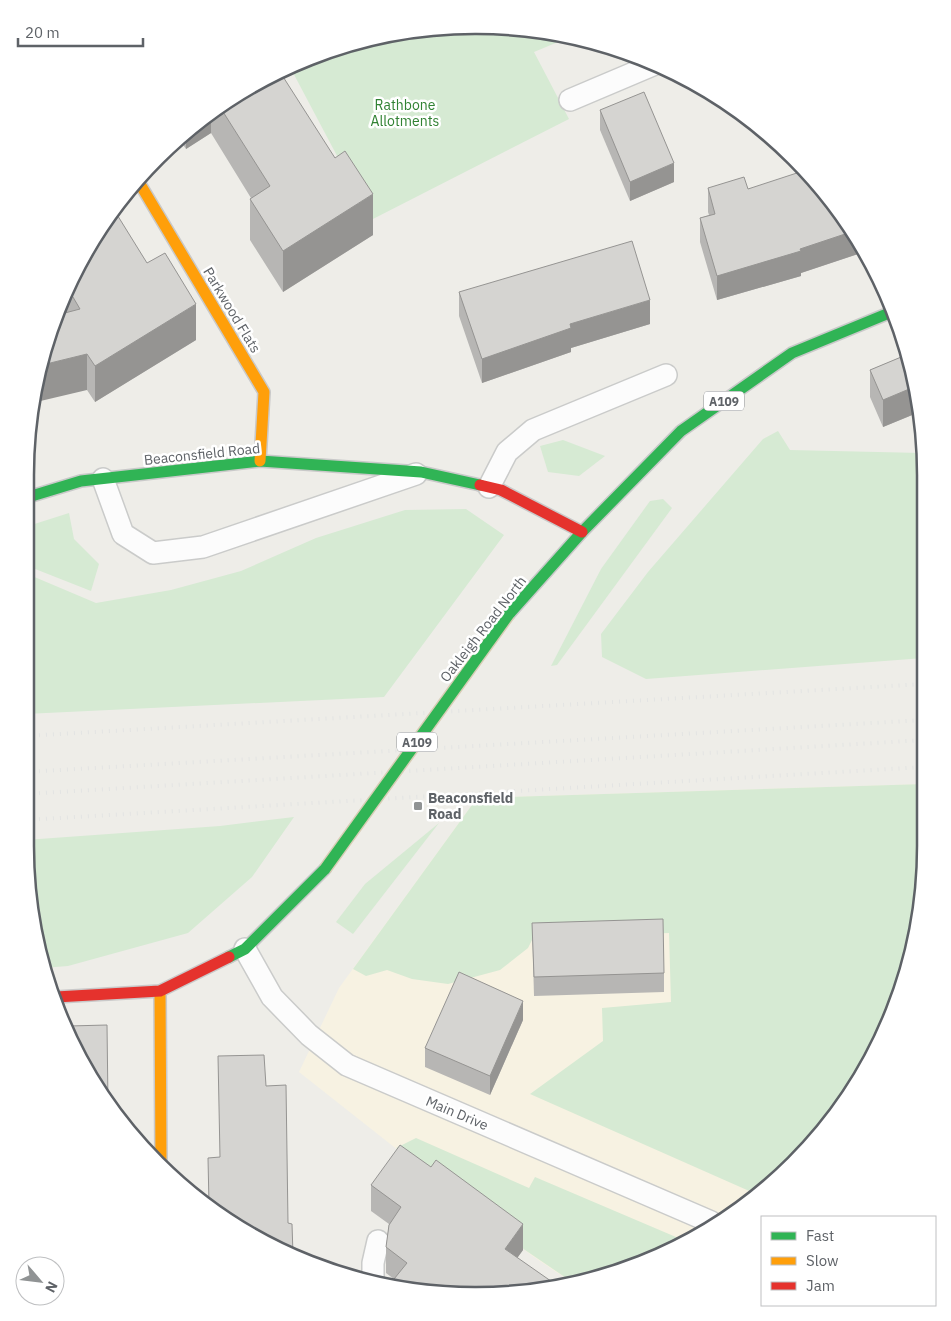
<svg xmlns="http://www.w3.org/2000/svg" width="951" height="1321" viewBox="0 0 951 1321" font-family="'IBM Plex Sans',sans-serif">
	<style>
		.commercial { fill: #f7f2e2 }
		.green { fill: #d6ead3 }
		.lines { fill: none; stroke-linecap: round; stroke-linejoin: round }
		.lane-casing { stroke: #cacbca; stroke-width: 24 }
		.fast-casing { stroke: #c9c9c9; stroke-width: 14 }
		.slow-casing { stroke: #c9c9c9; stroke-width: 14 }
		.jam-casing { stroke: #c9c9c9; stroke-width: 14 }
		.lane { stroke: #fcfcfc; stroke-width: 21 }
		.fast { stroke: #30b455; stroke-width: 11 }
		.slow { stroke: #ff9f0a; stroke-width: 11 }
		.jam { stroke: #e5322d; stroke-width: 11 }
		.rail { stroke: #e3e4e3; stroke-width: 4; stroke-dasharray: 1 6; stroke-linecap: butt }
		.fast-bridge-casing { stroke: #d7cdb5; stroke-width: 14; stroke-linecap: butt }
		.fast-bridge { stroke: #30b455; stroke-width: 11 }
		.wall { fill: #b7b6b4 }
		.shaded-wall { fill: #959492 }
		.building { fill: #d5d4d1; stroke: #959492 }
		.poi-dot { fill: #909394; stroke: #fff; stroke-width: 2 }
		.labels { text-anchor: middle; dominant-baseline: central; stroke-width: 5; stroke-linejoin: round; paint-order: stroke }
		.shield { fill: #fff; stroke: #8e9195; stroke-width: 1 }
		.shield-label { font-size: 12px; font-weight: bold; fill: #5e6267 }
		.park-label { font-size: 14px; fill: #318233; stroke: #fff }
		.street-label { font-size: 14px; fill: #5e6267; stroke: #fff }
		.poi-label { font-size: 14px; font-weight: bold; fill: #5e6267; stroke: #fff; text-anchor: start }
		.rim { fill: none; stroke: #5e6267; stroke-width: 2.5 }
	</style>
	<rect width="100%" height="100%" fill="#eeede8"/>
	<polygon class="commercial" points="924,784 925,875 911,962 880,1045 833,1120 772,1184 648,1262 571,1282 531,1255 299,1072 339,988 477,798"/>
	<g class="green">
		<polygon points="505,26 570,37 534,52 569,119 371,220 290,67 331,49 417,29"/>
		<polygon points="778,431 790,450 922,453 924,658 646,679 602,657 601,634 648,572 763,439"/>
		<polygon points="563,440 605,456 579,476 548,472 540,446"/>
		<polygon points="663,499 672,508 557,665 551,666 601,569 650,501"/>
		<polygon points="466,509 504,535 384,697 25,714 25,573 96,603 171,590 241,571 316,538 405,510"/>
		<polygon points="69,513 74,539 99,564 91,591 25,565 25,527"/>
		<path d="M924,784c1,30 4,61 1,91 -9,97 -46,196 -114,268 -17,18 -33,38 -55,51l-226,-100 73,-53 -1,-33 69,-6 -2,-69 -136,5 -5,10 -28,22 -52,14 -36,-5 -25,-9 -21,6 -13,-7 124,-171z"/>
		<polygon points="294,817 252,877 188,933 68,966 43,968 25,840 220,826"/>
		<polygon points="439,823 353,934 336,922 365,884"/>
		<polygon points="416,1138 529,1188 535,1177 683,1240 648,1262 572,1282 525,1250 396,1148"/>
	</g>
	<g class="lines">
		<g class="lane-casing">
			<g id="lane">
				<polyline points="570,100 655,64"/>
				<polyline points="103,479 123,534 153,553 203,547 416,474"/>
				<polyline points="489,487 507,452 533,430 666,375"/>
				<polyline points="245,949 272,997 309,1035 347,1065 711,1222"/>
				<polyline points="373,1279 373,1263 378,1241"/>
			</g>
		</g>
		<g class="fast-casing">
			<g id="fast">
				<polyline points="25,498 81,481 260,461 421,472 480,485"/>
				<polyline points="509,614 582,532 681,431 792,353 894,311"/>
				<polyline points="229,957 245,949 325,869"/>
			</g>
		</g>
		<g class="slow-casing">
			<g id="slow">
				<polyline points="140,184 264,392 260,461"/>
				<polyline points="160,991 161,1164"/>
			</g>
		</g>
		<g class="jam-casing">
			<g id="jam">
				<polyline points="480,485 501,490 582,532"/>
				<polyline points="56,997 160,991 229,957"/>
			</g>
		</g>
		<use href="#lane" class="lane"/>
		<use href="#fast" class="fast"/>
		<use href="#slow" class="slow"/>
		<use href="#jam" class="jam"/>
		<g class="rail">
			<polyline points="25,736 924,684"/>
			<polyline points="25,772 924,720"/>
			<polyline points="25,794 924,740"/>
			<polyline points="25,820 924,767"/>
		</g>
		<g class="fast-bridge-casing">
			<polyline id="fast-bridge" points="325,869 509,614"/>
		</g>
		<use href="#fast-bridge" class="fast-bridge"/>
	</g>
	<g class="wall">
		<polygon points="282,71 282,76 373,235 283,292 250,240 250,199 251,198 211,133 186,149 178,137 250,85"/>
		<polygon points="600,110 674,182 630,201 600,130"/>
		<polygon points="814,179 861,253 801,273 801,276 717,300 700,242 700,218 709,215 708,212 708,188 748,189"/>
		<polygon points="86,250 147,263 196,340 95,402 87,390 34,387"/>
		<polygon points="459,292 650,324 571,348 571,352 482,383 459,316"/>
		<polygon points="906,355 922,416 922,425 917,413 883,427 870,397 870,370"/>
		<polygon points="532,923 664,973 664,992 534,996"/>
		<polygon points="523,1020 490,1095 425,1067 425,1048"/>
		<polygon points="371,1185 523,1250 517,1258 394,1279 386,1273 386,1247 389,1224 371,1211"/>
	</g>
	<g class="shaded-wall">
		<polygon points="211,114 211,133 186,149 186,131"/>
		<polygon points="674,163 674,182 630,201 630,182"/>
		<polygon points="373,194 373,235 283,292 283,251"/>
		<polygon points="848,233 861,253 801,273 801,276 717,300 717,276"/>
		<polygon points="650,300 650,324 571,348 571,352 482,383 482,359 570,324"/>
		<polygon points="196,304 196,340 95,402 95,366"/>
		<polygon points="87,354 87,390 32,403 34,387 42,365"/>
		<polygon points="914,387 917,398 917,413 883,427 883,400"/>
		<polygon points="523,1001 523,1020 490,1095 490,1076"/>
		<polygon points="523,1224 523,1250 505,1275 505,1249"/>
	</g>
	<g class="building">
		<polygon points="280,72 335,158 345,151 373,194 283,251 250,199 270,186 220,107 250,85"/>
		<polygon points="644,92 674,163 630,182 600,110"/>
		<polygon points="806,170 814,179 848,233 800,249 801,251 717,276 700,218 715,214 708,188 744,177 748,189"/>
		<polygon points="116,213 147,263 165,253 196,304 95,366 87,354 42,365 61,314 80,309 70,292 86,250"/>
		<polygon points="632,241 650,300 570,324 571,328 482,359 459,292"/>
		<polygon points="906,355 914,387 883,400 870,370"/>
		<polygon points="663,919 664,973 534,977 532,923"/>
		<polygon points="459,972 523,1001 490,1076 425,1048"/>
		<polygon points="107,1025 108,1104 101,1096 69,1026"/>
		<polygon points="264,1055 266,1086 286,1085 288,1223 292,1224 293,1255 277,1250 209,1205 208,1158 220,1157 218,1056"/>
		<polygon points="400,1145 431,1167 436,1160 523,1224 505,1249 558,1286 534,1292 416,1292 390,1284 407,1263 386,1247 389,1225 401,1207 371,1185"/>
	</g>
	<rect class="poi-dot" x="413" y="801" width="10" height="10" rx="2.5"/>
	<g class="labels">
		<g class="shield">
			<rect x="704" y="391.5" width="40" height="19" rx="4"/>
			<rect x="397" y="732.5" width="40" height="19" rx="4"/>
		</g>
		<g class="shield-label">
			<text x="724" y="401">A109</text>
			<text x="417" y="742">A109</text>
		</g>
		<g class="park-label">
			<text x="405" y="105">Rathbone<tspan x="405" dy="16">Allotments</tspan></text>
		</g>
		<g class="street-label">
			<text transform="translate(232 310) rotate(59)">Parkwood Flats</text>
			<text transform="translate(202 454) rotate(-6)">Beaconsfield Road</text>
			<text transform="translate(483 629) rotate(-52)">Oakleigh Road North</text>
			<text transform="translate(457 1113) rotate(23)">Main Drive</text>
		</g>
		<g class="poi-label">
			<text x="428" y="798">Beaconsfield<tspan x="428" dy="16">Road</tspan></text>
		</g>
	</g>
	<path d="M0 0H951V1321H0ZM475 34H476A441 441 0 0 1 917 475V846A441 441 0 0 1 476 1287H475A441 441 0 0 1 34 846V475A441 441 0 0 1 475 34Z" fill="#fff" fill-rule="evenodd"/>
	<path class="rim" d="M475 34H476A441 441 0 0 1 917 475V846A441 441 0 0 1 476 1287H475A441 441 0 0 1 34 846V475A441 441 0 0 1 475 34Z"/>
	<rect x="761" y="1216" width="175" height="90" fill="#ffffff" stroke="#bfc0c2"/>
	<rect x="771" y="1232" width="25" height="8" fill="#30b455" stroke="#bfc0c2"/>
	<text x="806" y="1241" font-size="15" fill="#5e6267">Fast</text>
	<rect x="771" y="1257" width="25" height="8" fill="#ff9f0a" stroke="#bfc0c2"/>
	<text x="806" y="1266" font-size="15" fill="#5e6267">Slow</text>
	<rect x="771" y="1282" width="25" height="8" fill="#e5322d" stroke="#bfc0c2"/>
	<text x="806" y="1291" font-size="15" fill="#5e6267">Jam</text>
	<g transform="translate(40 1281) rotate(118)"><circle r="24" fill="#ffffff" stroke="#bfc0c2"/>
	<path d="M0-4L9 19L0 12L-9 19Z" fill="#909394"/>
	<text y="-8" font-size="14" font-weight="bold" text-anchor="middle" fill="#5e6267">N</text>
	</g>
	<path d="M18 38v8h125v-8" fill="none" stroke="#5e6267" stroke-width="2.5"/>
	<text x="25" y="38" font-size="15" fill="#5e6267" stroke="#ffffff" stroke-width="4" paint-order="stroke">20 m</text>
</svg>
